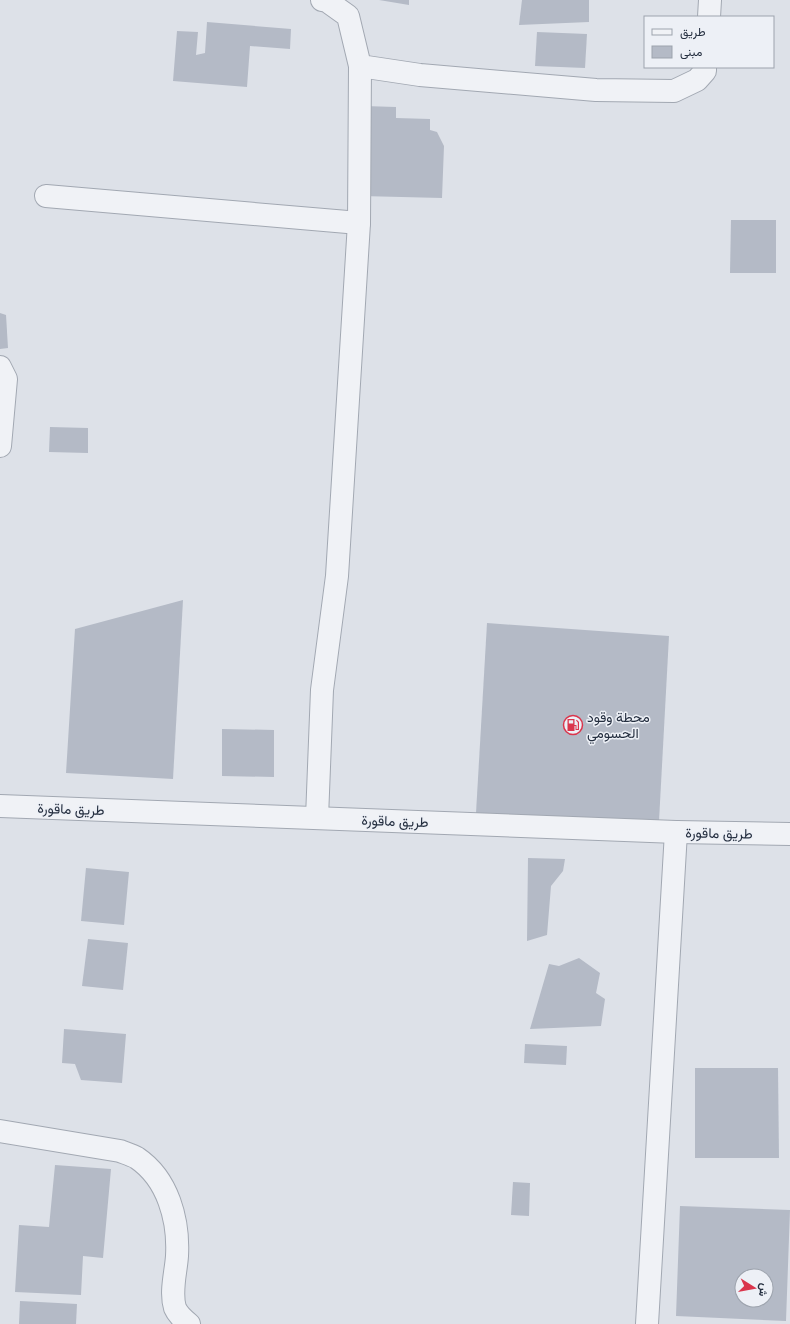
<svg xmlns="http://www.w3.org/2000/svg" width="790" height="1324" viewBox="0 0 790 1324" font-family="Raleway,Vazirmatn,sans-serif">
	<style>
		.building { fill: #b4bac6; fill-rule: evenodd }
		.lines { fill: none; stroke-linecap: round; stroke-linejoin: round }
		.minor-casing { stroke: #a2a8b2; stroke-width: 24 }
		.minor { stroke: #f0f2f6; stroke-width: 22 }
		.labels { text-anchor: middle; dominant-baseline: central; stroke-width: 3; stroke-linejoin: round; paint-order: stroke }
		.poi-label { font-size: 14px; fill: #252f40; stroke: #edf0f6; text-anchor: start }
		.street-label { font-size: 14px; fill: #252f40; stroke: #edf0f6 }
	</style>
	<rect width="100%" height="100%" fill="#dde1e8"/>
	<g class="building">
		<polygon points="379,0 409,0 409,5"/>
		<polygon points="522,0 589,0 589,22 519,25"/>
		<polygon points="207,22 291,29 290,49 250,46 247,87 173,81 177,31 198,32 196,55 205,53"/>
		<polygon points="537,32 587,34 585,68 535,66"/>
		<polygon points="364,106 396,107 396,118 430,119 430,130 437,132 444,146 442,198 361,196"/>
		<polygon points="731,220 776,220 776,273 730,273"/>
		<polygon points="0,313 6,315 8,348 0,349"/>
		<polygon points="50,427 88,428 88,453 49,452"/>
		<polygon points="183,600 173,779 66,773 75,629"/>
		<polygon points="487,623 669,636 659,821 476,813"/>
		<polygon points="222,729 274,730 274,777 222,776"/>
		<polygon points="528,858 565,859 563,871 551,886 547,935 527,941"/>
		<polygon points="86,868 129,872 124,925 81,921"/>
		<polygon points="88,939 128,943 123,990 82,986"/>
		<polygon points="579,958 600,973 596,993 605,999 601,1026 530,1029 549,964 559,966"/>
		<polygon points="64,1029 126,1034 122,1083 81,1080 75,1064 62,1063"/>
		<polygon points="525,1044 567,1046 566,1065 524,1063"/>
		<polygon points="695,1068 778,1068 779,1158 695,1158"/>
		<polygon points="55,1165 111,1169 103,1258 83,1256 81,1295 15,1292 19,1225 49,1227"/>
		<polygon points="513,1182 530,1183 529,1216 511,1215"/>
		<path d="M680,1206l110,4 -4,111 -110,-5zM742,1276h24v24h-24z"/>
		<polygon points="20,1301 77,1304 76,1324 19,1324"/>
	</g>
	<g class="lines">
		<g class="minor-casing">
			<g id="minor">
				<polyline points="322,0 327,1 348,16 360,66 420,75 596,90 674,91 697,80 705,71 705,67"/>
				<polyline points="709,17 710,0"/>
				<polyline points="46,196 359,223"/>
				<polyline points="0,367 6,379 0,446"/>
				<polyline points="0,806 676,832 790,834"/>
				<polyline points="317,818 322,690 337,576 359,223 360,66"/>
				<path d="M0,1131l120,20c5,2 12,4 17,7 31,21 42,62 40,98 -1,16 -7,36 -2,52 3,7 9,12 14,16"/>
				<polyline points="647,1324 676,832"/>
			</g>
		</g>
		<use href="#minor" class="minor"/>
	</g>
	<defs>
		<g id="fuel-ring" transform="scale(1)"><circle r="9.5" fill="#edf0f6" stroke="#da354c" stroke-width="1.5"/><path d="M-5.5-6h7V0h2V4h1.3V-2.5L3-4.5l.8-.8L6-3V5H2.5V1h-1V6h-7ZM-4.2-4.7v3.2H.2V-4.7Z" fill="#da354c"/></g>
	</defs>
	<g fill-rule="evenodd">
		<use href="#fuel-ring" x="573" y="725"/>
	</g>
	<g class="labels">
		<g class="poi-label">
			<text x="587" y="717">محطة وقود<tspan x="587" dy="16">الحسومي</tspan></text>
		</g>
		<g class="street-label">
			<text transform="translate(71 809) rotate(2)">طريق ماقورة</text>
			<text transform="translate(395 821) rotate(2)">طريق ماقورة</text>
			<text transform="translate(719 833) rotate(1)">طريق ماقورة</text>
		</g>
	</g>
	<rect x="644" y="16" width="130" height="52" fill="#edf0f6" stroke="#9da3ad"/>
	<rect x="652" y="29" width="20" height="6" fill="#f0f2f6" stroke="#9da3ad"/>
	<text x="680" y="36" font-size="12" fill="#252f40">طريق</text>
	<rect x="652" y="46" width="20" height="12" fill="#b4bac6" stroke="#9da3ad"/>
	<text x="680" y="56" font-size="12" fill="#252f40">مبنى</text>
	<g transform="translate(754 1288) rotate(101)"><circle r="19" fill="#edf0f6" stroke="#9da3ad"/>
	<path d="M0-3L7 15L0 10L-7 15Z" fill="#da354c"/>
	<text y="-6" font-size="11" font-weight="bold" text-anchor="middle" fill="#252f40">ش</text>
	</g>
</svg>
